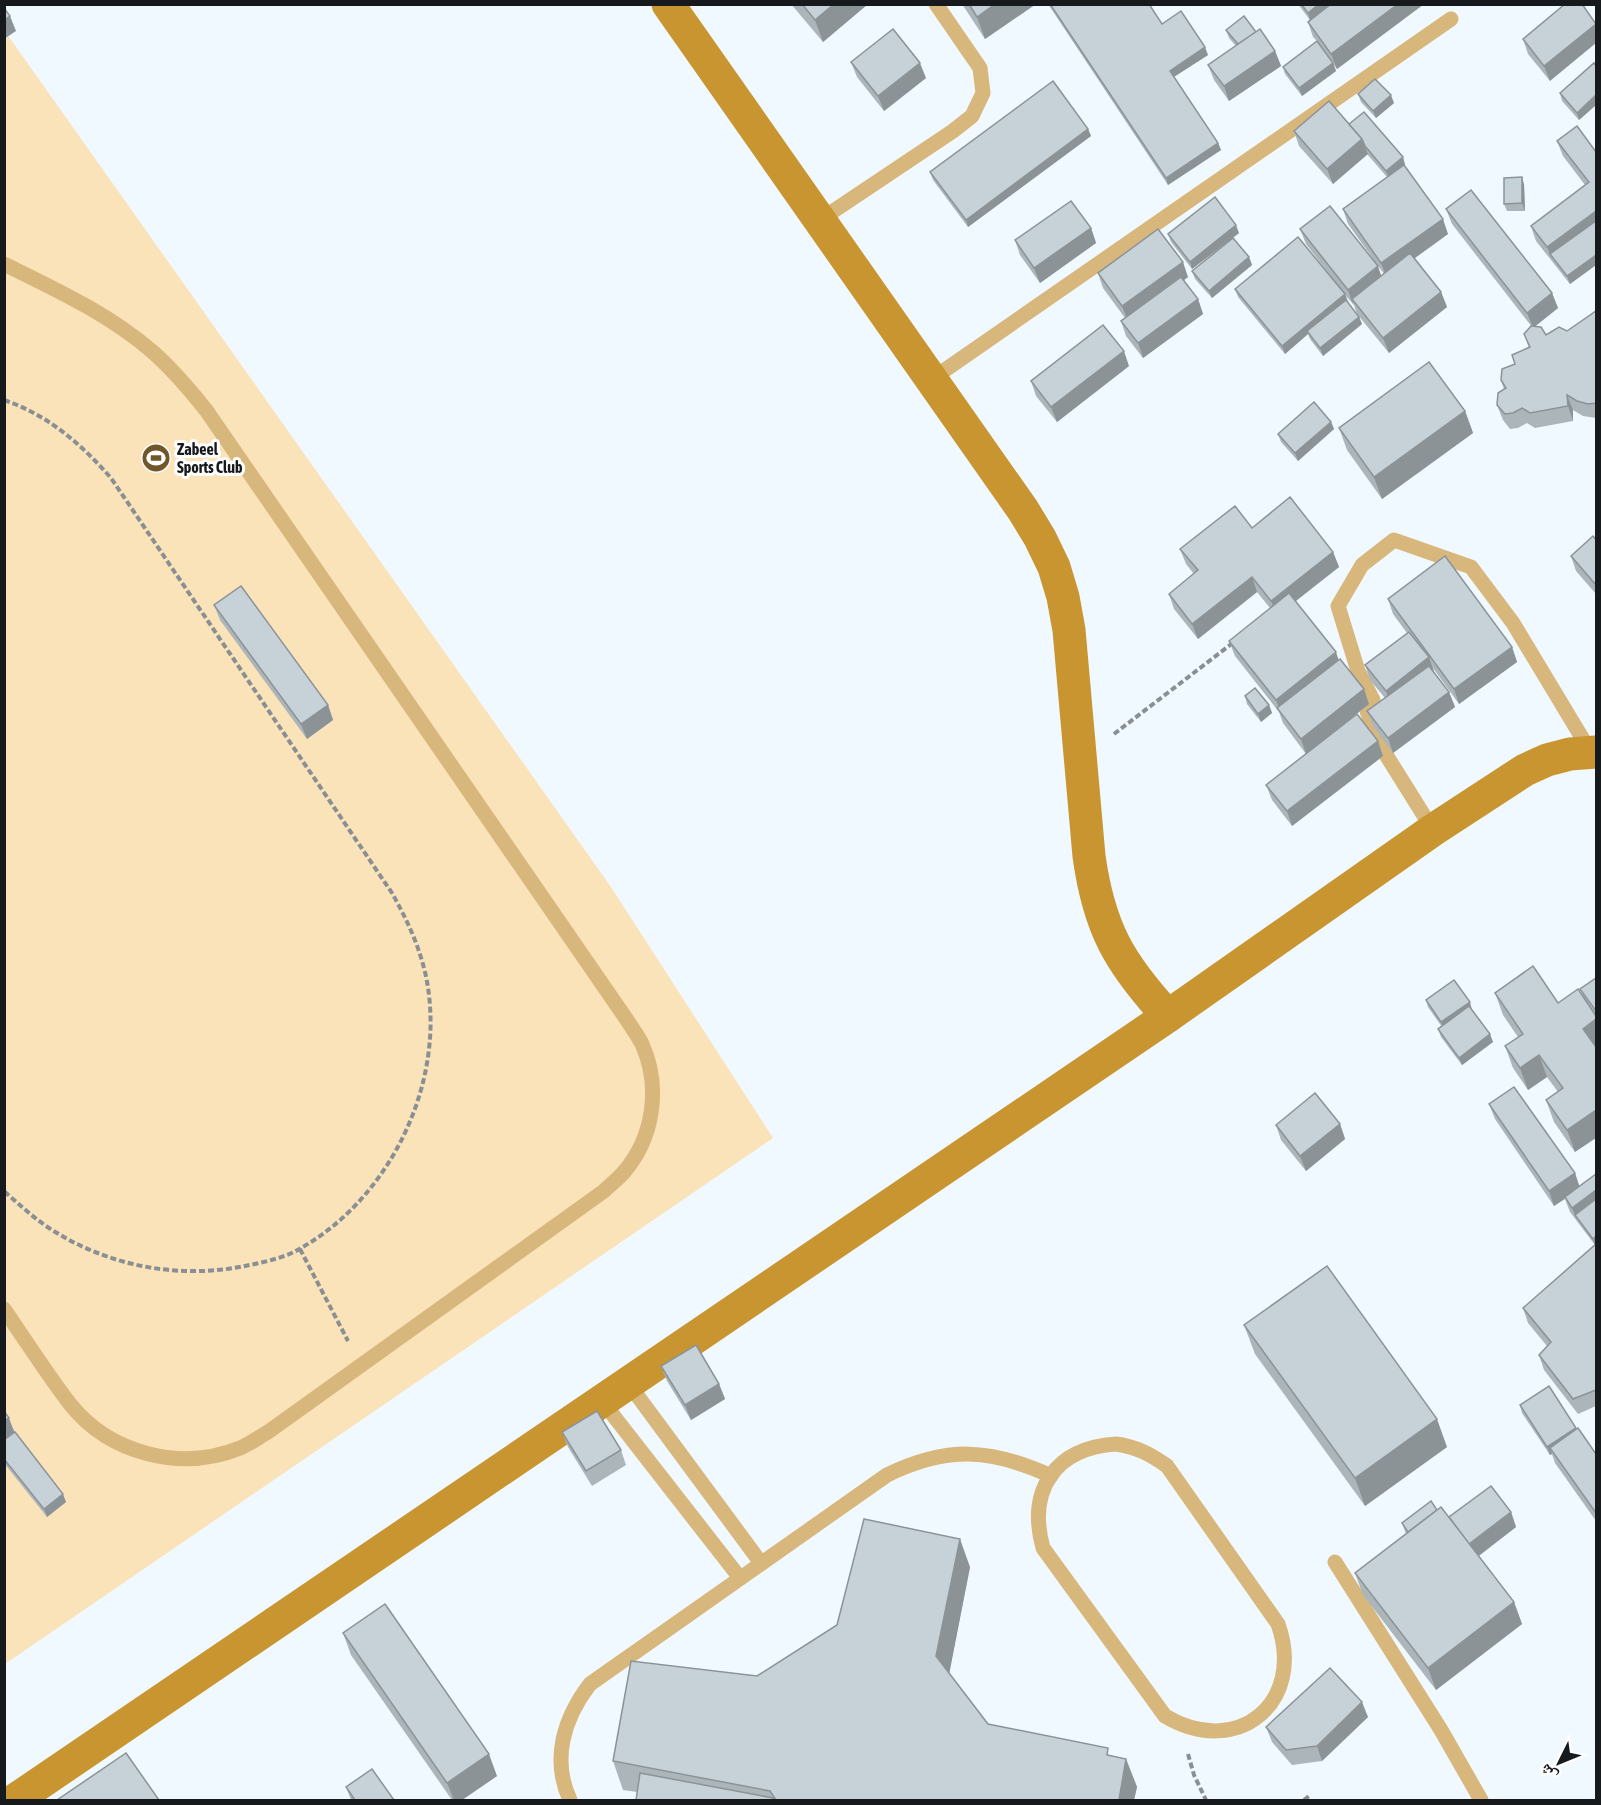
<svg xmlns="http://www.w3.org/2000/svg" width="1601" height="1805" viewBox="0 0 1601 1805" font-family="'Asap Condensed','Noto Naskh Arabic',sans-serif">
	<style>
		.green { fill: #fae2b9 }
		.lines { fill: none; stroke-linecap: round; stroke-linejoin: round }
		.path { stroke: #898f93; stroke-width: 4; stroke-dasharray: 6 3; stroke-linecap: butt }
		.lane { stroke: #d8b77c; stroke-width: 15 }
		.secondary { stroke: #c89530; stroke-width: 33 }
		.wall { fill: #abb5ba }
		.shaded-wall { fill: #8b9397 }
		.building { fill: #c7d2d8; stroke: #8b9397; stroke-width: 1.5 }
		.labels { text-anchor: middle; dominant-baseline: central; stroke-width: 6; stroke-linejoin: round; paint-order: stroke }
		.poi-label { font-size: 16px; font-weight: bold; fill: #161a1c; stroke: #fff; text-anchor: start }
	</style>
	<rect width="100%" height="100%" fill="#f0f9ff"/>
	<polygon class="green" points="4,30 611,887 773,1138 5,1664"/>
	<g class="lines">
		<g class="path">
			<path d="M4,400c44,15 77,44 107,78l281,415c14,25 26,50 33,79 24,104 -32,224 -124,276 -16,10 -37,14 -56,18 -64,13 -132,1 -188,-33 -19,-11 -36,-27 -53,-42"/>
			<polyline points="1114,734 1234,642"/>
			<polyline points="300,1249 348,1341"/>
			<polyline points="1188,1754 1194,1775 1206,1800"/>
			<polyline points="1304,1800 1309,1796"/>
		</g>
		<g class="lane">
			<polyline points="820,220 953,131 972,116 983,93 980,68 936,4"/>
			<path d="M4,264c53,26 105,50 150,89 19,17 36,37 52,57l421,610c5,8 11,16 15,24 19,42 12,93 -18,128 -6,7 -14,13 -20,19l-336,241c-9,5 -18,12 -28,16 -59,24 -130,6 -170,-44 -23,-30 -44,-63 -66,-95"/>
			<polyline points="932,379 1451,19"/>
			<polyline points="1433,830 1378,742 1367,711 1373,700 1358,671 1338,606 1362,565 1394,540 1471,567 1513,623 1590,751"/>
			<polyline points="628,1383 761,1563"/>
			<polyline points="602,1401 740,1578"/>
			<path d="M1116,1444c21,3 34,10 51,22l111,158c28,79 -41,135 -113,92l-122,-168c-16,-58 12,-100 73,-104z"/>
			<polyline points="1335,1562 1441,1730 1481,1800"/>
			<path d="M570,1800c-19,-41 -6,-82 20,-116l297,-209c60,-29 103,-27 164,1"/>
		</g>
		<g class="secondary">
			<path d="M668,4l355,506 17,28 14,29 9,30 6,33 20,226c10,72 30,107 79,160"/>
			<polyline points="15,1800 1168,1016 1433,830 1525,770 1547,760 1570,754 1596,752"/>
		</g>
	</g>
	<g class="wall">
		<polygon points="791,4 868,4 823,42"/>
		<polygon points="962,4 1036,4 985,39"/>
		<polygon points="1048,4 1149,4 1162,24 1208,55 1174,77 1218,143 1221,150 1168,185"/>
		<polygon points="1298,4 1424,4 1337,69 1334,65 1336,71 1302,96 1285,74 1283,67 1317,41 1313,37 1308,22 1310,20"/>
		<polygon points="1596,23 1550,81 1528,54 1523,39"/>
		<polygon points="1226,30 1256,32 1275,51 1281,66 1229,101 1214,80 1208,65 1236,46 1229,38"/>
		<polygon points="851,62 926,78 884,111 857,77"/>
		<polygon points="1596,66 1596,105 1579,120 1562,101 1560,93"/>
		<polygon points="1358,94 1394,103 1376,118 1361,102"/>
		<polygon points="1349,124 1403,157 1405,165 1404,165 1448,234 1415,258 1441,292 1447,307 1389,353 1357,314 1354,305 1345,295 1348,302 1359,317 1362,324 1323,356 1310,339 1308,334 1285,354 1238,297 1235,289 1343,292 1306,244 1300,229 1381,276 1384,274 1348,224 1343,209 1387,177 1367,154 1333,184 1299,146 1294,131"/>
		<polygon points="1088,129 1091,136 968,227 933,180 930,172"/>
		<polygon points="1557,141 1596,152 1596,265 1570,284 1536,241 1531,226 1585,185 1563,156"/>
		<polygon points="1524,184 1525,211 1507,211 1504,204"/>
		<polygon points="1446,209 1552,293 1558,308 1534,327 1546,335 1567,331 1596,311 1596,418 1583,416 1573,410 1573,421 1535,428 1527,423 1518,428 1510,429 1503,420 1497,405 1504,389 1501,380 1515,364 1512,355 1529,348 1524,334 1532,327 1452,224"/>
		<polygon points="1091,228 1096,243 1040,283 1020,255 1015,240"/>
		<polygon points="1239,233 1192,269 1171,242 1168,234"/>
		<polygon points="1249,257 1252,265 1212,298 1195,279 1192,271"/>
		<polygon points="1098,273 1188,277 1184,280 1198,299 1203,314 1143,358 1126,336 1121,321 1125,318 1103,288"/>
		<polygon points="1129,366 1057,422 1036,396 1031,381"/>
		<polygon points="1465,411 1473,433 1382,499 1347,450 1339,428"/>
		<polygon points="1331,422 1334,429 1298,461 1281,442 1278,434"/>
		<polygon points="1252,528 1333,552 1339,567 1295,601 1369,704 1306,754 1283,723 1279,712 1235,656 1229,641 1270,608 1257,592 1198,639 1174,609 1169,594 1194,574 1186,564 1180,549"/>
		<polygon points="1596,540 1596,594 1576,571 1571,556"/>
		<polygon points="1388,599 1512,647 1517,662 1459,704 1433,668 1434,672 1449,692 1455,707 1393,753 1373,726 1367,711 1385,698 1370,680 1365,665 1407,633 1393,614"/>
		<polygon points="214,605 328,705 333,720 307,739 220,620"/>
		<polygon points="1245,696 1269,705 1272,713 1261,722 1247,704"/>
		<polygon points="1378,741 1383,756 1292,826 1272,800 1266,785"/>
		<polygon points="1596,978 1596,1015 1575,1152 1554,1122 1546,1100 1558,1092 1547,1077 1528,1090 1513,1068 1505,1046 1518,1037 1503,1015 1495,993 1558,1003 1583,996 1580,989"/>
		<polygon points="1426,1000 1472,1010 1493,1042 1462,1065 1441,1037 1438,1029 1442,1027 1428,1007"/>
		<polygon points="1489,1104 1575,1173 1579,1186 1596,1174 1596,1406 1578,1414 1544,1370 1539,1355 1547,1346 1528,1323 1523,1308 1595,1245 1570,1212 1565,1199 1554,1206 1495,1119"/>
		<polygon points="1340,1124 1345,1139 1306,1171 1281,1140 1276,1125"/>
		<polygon points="1244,1325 1447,1447 1365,1506 1255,1354"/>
		<polygon points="661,1366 719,1384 725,1399 691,1420 667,1381"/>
		<polygon points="1520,1405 1576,1428 1596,1454 1596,1521 1555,1463 1552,1454 1550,1455 1522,1413"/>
		<polygon points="4,1411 15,1432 66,1502 47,1517 4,1463"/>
		<polygon points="562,1432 621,1450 626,1465 592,1486 568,1447"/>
		<polygon points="1437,1510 1449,1517 1511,1512 1516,1527 1479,1556 1514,1602 1522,1624 1436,1690 1363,1595 1355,1573 1406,1534 1402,1523"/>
		<polygon points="970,1567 949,1673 988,1724 1126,1759 1137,1787 1134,1800 636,1800 637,1792 623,1790 613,1761 757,1676"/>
		<polygon points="343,1633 497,1776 462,1800 452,1800 351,1655"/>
		<polygon points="1368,1717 1322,1761 1292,1765 1272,1742 1266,1727"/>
		<polygon points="346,1787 394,1800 351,1800"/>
	</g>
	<g class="shaded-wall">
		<polygon points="834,4 868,4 823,42 815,20"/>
		<polygon points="995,4 1036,4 985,39 977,17"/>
		<polygon points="1319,4 1332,4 1310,21 1308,13"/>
		<polygon points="1398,4 1424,4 1337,69 1331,54"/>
		<polygon points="10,16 16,31 4,39 4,20"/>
		<polygon points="1596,24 1596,43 1550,81 1544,66"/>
		<polygon points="1205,47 1208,55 1172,78 1170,71"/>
		<polygon points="1275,51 1281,66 1229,101 1224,86"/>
		<polygon points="920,63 926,78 884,111 878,96"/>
		<polygon points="1333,63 1336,71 1302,96 1299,88"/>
		<polygon points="1391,95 1394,103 1376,118 1373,111"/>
		<polygon points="1596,95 1596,105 1579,120 1577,113"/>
		<polygon points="1088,129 1091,136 968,227 966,220"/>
		<polygon points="1362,139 1368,154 1333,184 1327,169"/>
		<polygon points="1218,143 1221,150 1168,185 1166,178"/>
		<polygon points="1403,157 1405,165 1389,179 1386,171"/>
		<polygon points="1522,177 1524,184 1525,211 1522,203"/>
		<polygon points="1596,211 1596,230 1550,254 1547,247"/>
		<polygon points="1443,219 1448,234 1387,278 1381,263"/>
		<polygon points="1236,225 1239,233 1192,269 1190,262"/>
		<polygon points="1091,228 1096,243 1040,283 1034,268"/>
		<polygon points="1596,255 1596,265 1570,284 1567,276"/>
		<polygon points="1249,257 1252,265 1212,298 1209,291"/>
		<polygon points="1183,262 1188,277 1128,321 1122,306"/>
		<polygon points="1378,266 1383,281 1352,299 1353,305 1348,290"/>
		<polygon points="1441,292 1447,307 1389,353 1383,338"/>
		<polygon points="1552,293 1558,308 1533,328 1527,313"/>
		<polygon points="1345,294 1348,302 1307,331 1308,334 1285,354 1282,346"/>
		<polygon points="1198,299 1203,314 1143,358 1138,343"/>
		<polygon points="1359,317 1362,324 1323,356 1320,348"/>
		<polygon points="1124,351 1129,366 1057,422 1051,407"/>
		<polygon points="1567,395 1573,410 1573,421 1568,406"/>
		<polygon points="1465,411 1473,433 1382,499 1374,477"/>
		<polygon points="1331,422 1334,429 1298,461 1295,453"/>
		<polygon points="1333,552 1339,567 1277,616 1271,601"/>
		<polygon points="1252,577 1257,592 1198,639 1192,624"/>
		<polygon points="1512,647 1517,662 1459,704 1454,689"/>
		<polygon points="1336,652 1341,667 1280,711 1276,700"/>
		<polygon points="1429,657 1434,672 1391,706 1386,691"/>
		<polygon points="1364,689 1369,704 1306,754 1301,739"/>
		<polygon points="1449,692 1455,707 1393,753 1388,738"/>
		<polygon points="328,705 333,720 307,739 301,724"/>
		<polygon points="1269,705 1272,713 1261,722 1258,714"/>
		<polygon points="1378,741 1383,756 1292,826 1287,811"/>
		<polygon points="1470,1002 1472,1010 1444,1029 1441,1022"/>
		<polygon points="1596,1019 1596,1047 1583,1029"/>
		<polygon points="1490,1034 1493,1042 1462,1065 1459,1058"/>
		<polygon points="1539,1055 1547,1077 1528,1090 1520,1068"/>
		<polygon points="1596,1110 1596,1138 1575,1152 1567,1130"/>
		<polygon points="1340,1124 1345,1139 1306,1171 1300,1156"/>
		<polygon points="1575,1173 1580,1188 1554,1206 1549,1191"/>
		<polygon points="1596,1190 1596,1209 1575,1215 1572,1208"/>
		<polygon points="1596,1236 1596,1246 1595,1247 1593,1239"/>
		<polygon points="719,1384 725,1399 691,1420 685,1405"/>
		<polygon points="9,1418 17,1440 4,1450 4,1421"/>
		<polygon points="1437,1419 1447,1447 1365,1506 1355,1478"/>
		<polygon points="1576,1428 1550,1448 1552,1454 1550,1455 1547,1447"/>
		<polygon points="63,1494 66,1502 47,1517 44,1509"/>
		<polygon points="1511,1512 1516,1527 1473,1560 1468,1545"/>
		<polygon points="960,1539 970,1567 947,1685 936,1656"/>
		<polygon points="1514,1602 1522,1624 1436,1690 1428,1668"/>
		<polygon points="1362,1702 1368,1717 1322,1761 1317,1746"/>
		<polygon points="489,1754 497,1776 462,1800 454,1800 447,1783"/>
		<polygon points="1126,1759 1137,1787 1134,1800 1119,1800"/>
	</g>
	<g class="building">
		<polygon points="802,4 834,4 815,20"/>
		<polygon points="969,4 995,4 977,17"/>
		<polygon points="1050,4 1149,4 1162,24 1181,11 1205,47 1170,71 1218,143 1166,178"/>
		<polygon points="1301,4 1319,4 1308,13"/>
		<polygon points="1331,4 1398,4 1331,54 1308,22"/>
		<polygon points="1565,4 1582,4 1596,24 1544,66 1523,39"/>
		<polygon points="4,8 10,16 4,20"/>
		<polygon points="1244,16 1256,32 1238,44 1226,30"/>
		<polygon points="893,29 920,63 878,96 851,62"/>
		<polygon points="1260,29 1275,51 1224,86 1208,65"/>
		<polygon points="1317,41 1333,63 1299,88 1283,67"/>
		<polygon points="1594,63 1596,66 1596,95 1577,113 1560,93"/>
		<polygon points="1375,79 1391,95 1373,111 1358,94"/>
		<polygon points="1053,81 1088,129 966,220 930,172"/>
		<polygon points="1329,101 1362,139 1327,169 1294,131"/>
		<polygon points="1364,112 1403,157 1386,171 1365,146 1362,139 1349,124"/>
		<polygon points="1577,126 1596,152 1596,211 1547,247 1531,226 1589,182 1557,141"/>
		<polygon points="1404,165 1443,219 1381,263 1343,209"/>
		<polygon points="1522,177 1522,203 1504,204 1504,178"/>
		<polygon points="1471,190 1552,293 1527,313 1446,209"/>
		<polygon points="1215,197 1236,225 1190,262 1168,234"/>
		<polygon points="1071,201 1091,228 1034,268 1015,240"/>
		<polygon points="1330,206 1378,266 1348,290 1300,229"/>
		<polygon points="1596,221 1596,255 1567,276 1550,254"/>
		<polygon points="1158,229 1183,262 1122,306 1098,273"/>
		<polygon points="1298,237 1345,294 1282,346 1235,289"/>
		<polygon points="1233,238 1249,257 1209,291 1192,271"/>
		<polygon points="1410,253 1441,292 1383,338 1352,299"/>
		<polygon points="1181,277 1198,299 1138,343 1121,321"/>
		<polygon points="1346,300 1359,317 1320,348 1307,331"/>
		<polygon points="1596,311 1596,403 1588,404 1577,401 1567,395 1568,406 1530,413 1522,408 1513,413 1505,414 1497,405 1498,393 1506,388 1501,380 1502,369 1515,364 1512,355 1530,347 1524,334 1531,326 1541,327 1546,335 1559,327 1567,331"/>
		<polygon points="1103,325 1124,351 1051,407 1031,381"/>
		<polygon points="1429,362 1465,411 1374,477 1339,428"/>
		<polygon points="1314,402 1331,422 1295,453 1278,434"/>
		<polygon points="1290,497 1333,552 1271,601 1252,577 1192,624 1169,594 1198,570 1180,549 1235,506 1252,528"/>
		<polygon points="1593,536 1596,540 1596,585 1571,556"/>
		<polygon points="1445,556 1512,647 1454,689 1388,599"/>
		<polygon points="241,586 328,705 301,724 214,605"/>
		<polygon points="1289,593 1336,652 1276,700 1229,641"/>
		<polygon points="1409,632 1429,657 1386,691 1365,665"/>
		<polygon points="1340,659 1364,689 1301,739 1277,708"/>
		<polygon points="1429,666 1449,692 1388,738 1367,711"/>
		<polygon points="1255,688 1269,705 1258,714 1245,696"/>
		<polygon points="1357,714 1378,741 1287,811 1266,785"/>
		<polygon points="1533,966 1558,1003 1578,989 1596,1016 1596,1019 1583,1029 1596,1047 1596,1110 1567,1130 1546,1100 1563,1088 1539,1055 1520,1068 1505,1046 1523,1034 1495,993"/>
		<polygon points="1596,978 1596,1011 1580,989"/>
		<polygon points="1454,980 1470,1002 1441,1022 1426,1000"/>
		<polygon points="1469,1006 1490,1034 1459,1058 1438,1029"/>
		<polygon points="1514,1087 1575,1173 1549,1191 1489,1104"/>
		<polygon points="1315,1093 1340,1124 1300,1156 1276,1125"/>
		<polygon points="1596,1174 1596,1190 1572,1208 1565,1197"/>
		<polygon points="1596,1199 1596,1236 1593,1239 1575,1215"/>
		<polygon points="1596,1244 1596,1390 1573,1399 1539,1355 1551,1342 1523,1308"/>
		<polygon points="1327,1266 1437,1419 1355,1478 1244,1325"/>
		<polygon points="696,1345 719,1384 685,1405 661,1366"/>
		<polygon points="1549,1386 1576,1428 1547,1447 1520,1405"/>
		<polygon points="4,1411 9,1418 4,1421"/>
		<polygon points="597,1411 621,1450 586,1471 562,1432"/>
		<polygon points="1578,1428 1596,1454 1596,1513 1550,1448"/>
		<polygon points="15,1432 63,1494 44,1509 4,1459 4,1440"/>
		<polygon points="1491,1486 1511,1512 1469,1544 1449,1517"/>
		<polygon points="1431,1501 1437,1510 1408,1532 1402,1523"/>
		<polygon points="1441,1507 1514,1602 1428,1668 1355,1573"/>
		<polygon points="864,1519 960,1539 936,1656 988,1724 1108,1748 1107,1755 1126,1759 1119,1800 776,1800 770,1791 613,1761 631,1661 757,1676 837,1625"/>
		<polygon points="385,1604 489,1754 447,1783 343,1633"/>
		<polygon points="1330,1668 1362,1702 1317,1746 1286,1750 1266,1727"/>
		<polygon points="126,1753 159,1800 57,1800"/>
		<polygon points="372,1769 394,1800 355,1800 346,1787"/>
		<polygon points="640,1773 773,1798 774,1800 636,1800"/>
	</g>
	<defs>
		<g id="stadium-disc" transform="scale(1.5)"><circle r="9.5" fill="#705628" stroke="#fff"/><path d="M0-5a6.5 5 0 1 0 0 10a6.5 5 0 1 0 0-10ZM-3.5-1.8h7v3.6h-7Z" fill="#fff"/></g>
	</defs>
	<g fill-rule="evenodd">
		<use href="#stadium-disc" x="156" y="458"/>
	</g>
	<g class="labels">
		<g class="poi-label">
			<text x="177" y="449">Zabeel<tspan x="177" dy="18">Sports Club</tspan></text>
		</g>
	</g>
	<rect width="1601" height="1805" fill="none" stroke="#161a1c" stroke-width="12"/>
	<g transform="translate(1559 1763) rotate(227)" stroke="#ffffff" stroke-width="4.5" paint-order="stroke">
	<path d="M0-4.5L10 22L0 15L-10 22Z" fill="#161a1c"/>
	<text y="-9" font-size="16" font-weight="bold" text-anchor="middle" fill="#161a1c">ش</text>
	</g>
</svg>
